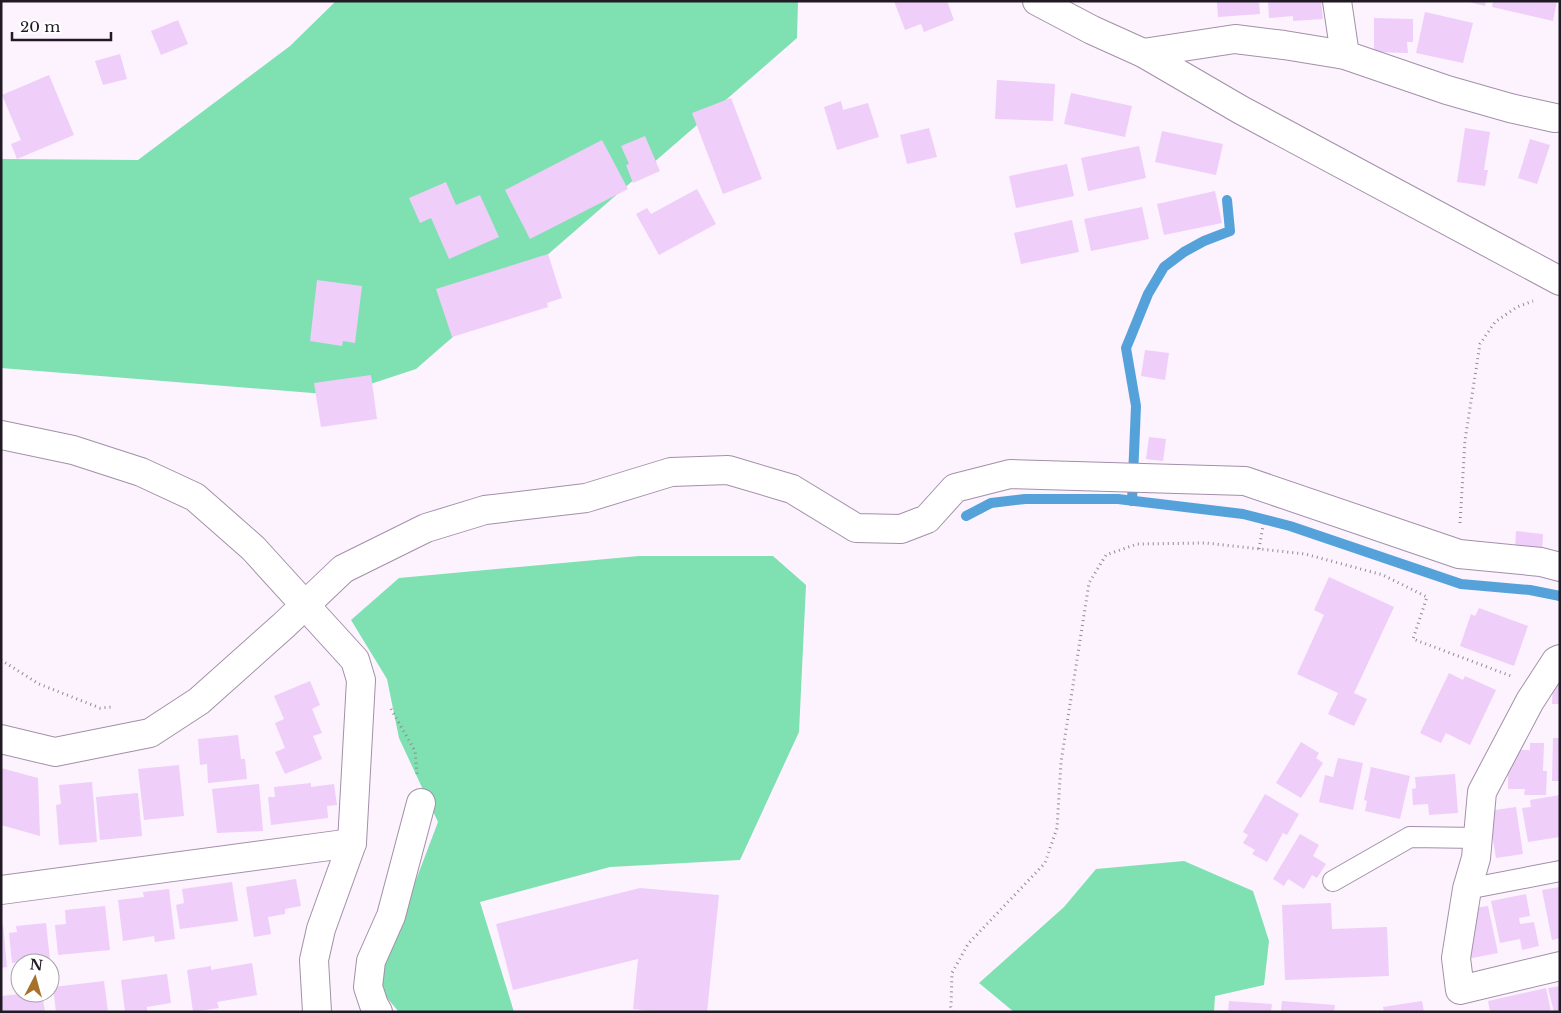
<svg xmlns="http://www.w3.org/2000/svg" width="1561" height="1013" viewBox="0 0 1561 1013" font-family="'Libre Baskerville',serif">
	<style>
		.forest { fill: #7fe0b2 }
		.lines { fill: none; stroke-linecap: round; stroke-linejoin: round }
		.stream { stroke: #55a2da; stroke-width: 10 }
		.building { fill: #efcef9 }
		.service-casing { stroke: #a38fa9; stroke-width: 22 }
		.minor-casing { stroke: #a38fa9; stroke-width: 30 }
		.tertiary-casing { stroke: #a38fa9; stroke-width: 30 }
		.path { stroke: #918994; stroke-width: 3; stroke-dasharray: 1 4; stroke-linecap: butt }
		.service { stroke: #fff; stroke-width: 20 }
		.minor { stroke: #fff; stroke-width: 28 }
		.tertiary { stroke: #fff; stroke-width: 28 }
	</style>
	<rect width="100%" height="100%" fill="#fcf3fe"/>
	<g class="forest">
		<polygon points="336,1 798,1 797,38 416,369 337,395 1,368 1,159 138,160 290,46"/>
		<polygon points="639,556 773,556 806,585 799,732 740,860 610,867 480,902 514,1012 399,1012 376,985 438,822 399,738 387,679 351,620 399,578"/>
		<polygon points="1184,861 1253,891 1269,941 1264,985 1215,996 1214,1012 1014,1012 979,983 1064,907 1096,869"/>
	</g>
	<g class="lines">
		<g class="stream">
			<polyline points="1132,501 1136,406 1126,348 1131,336 1148,294 1164,267 1184,252 1204,241 1230,231 1227,200"/>
			<polyline points="966,516 991,503 1025,499 1118,499 1243,514 1290,526 1461,584 1530,590 1560,596"/>
		</g>
	</g>
	<g class="building">
		<polygon points="894,1 947,1 954,20 924,32 921,24 905,30"/>
		<polygon points="1217,1 1259,1 1260,14 1218,17"/>
		<polygon points="1268,1 1321,1 1323,19 1293,21 1293,16 1269,18"/>
		<polygon points="1465,1 1486,1 1485,6"/>
		<polygon points="1493,1 1557,1 1553,21 1492,7"/>
		<polygon points="1425,12 1473,23 1463,63 1416,53"/>
		<polygon points="1374,18 1413,19 1413,42 1407,42 1408,53 1374,52"/>
		<polygon points="178,20 188,44 161,55 151,31"/>
		<polygon points="120,54 127,79 103,85 95,61"/>
		<polygon points="49,75 74,135 17,159 11,144 21,140 2,95"/>
		<polygon points="997,80 1055,84 1053,121 995,119"/>
		<polygon points="1071,93 1132,106 1125,137 1064,124"/>
		<polygon points="731,98 762,179 723,194 692,113"/>
		<polygon points="841,101 843,110 868,103 879,137 837,150 824,107"/>
		<polygon points="929,128 937,157 907,164 900,135"/>
		<polygon points="1465,128 1490,132 1484,170 1488,170 1485,186 1457,182"/>
		<polygon points="1162,131 1223,144 1216,175 1155,162"/>
		<polygon points="645,136 660,171 633,183 626,165 629,164 621,146"/>
		<polygon points="1530,139 1550,145 1537,184 1518,178"/>
		<polygon points="602,140 628,189 530,239 505,190"/>
		<polygon points="1139,146 1146,178 1088,191 1081,158"/>
		<polygon points="1067,164 1074,196 1016,208 1009,176"/>
		<polygon points="446,182 456,205 480,195 499,237 449,259 431,218 420,223 409,198"/>
		<polygon points="697,189 716,224 659,255 636,214 647,208 651,214"/>
		<polygon points="1215,191 1222,223 1164,235 1157,204"/>
		<polygon points="1142,207 1149,239 1091,251 1084,219"/>
		<polygon points="1072,220 1079,252 1021,264 1014,233"/>
		<polygon points="548,254 562,298 547,303 548,307 452,337 436,289"/>
		<polygon points="317,280 362,286 355,343 343,341 342,346 310,341"/>
		<polygon points="1145,350 1169,353 1165,380 1141,376"/>
		<polygon points="371,375 377,419 321,427 314,383"/>
		<polygon points="1149,437 1166,439 1163,461 1146,459"/>
		<polygon points="1516,531 1543,534 1542,552 1515,549"/>
		<polygon points="1329,577 1394,607 1354,693 1367,699 1354,726 1328,714 1338,693 1297,674 1324,615 1314,610"/>
		<polygon points="1479,608 1528,626 1514,666 1460,646 1471,614 1475,616"/>
		<polygon points="1449,673 1463,680 1465,676 1496,690 1470,745 1446,733 1441,743 1420,733"/>
		<polygon points="310,681 320,705 312,709 322,733 313,736 322,759 285,774 275,752 285,748 275,723 284,719 274,696"/>
		<polygon points="1553,683 1560,684 1560,704 1552,704"/>
		<polygon points="238,735 241,759 245,759 247,779 208,783 207,764 200,765 198,739"/>
		<polygon points="1553,738 1560,738 1560,781 1552,781"/>
		<polygon points="1301,742 1319,753 1316,758 1323,763 1301,798 1276,783"/>
		<polygon points="1530,743 1544,743 1543,771 1547,771 1546,795 1524,795 1525,789 1508,789 1508,761 1514,761 1514,750 1530,750"/>
		<polygon points="1338,758 1363,763 1353,810 1319,802 1325,775 1333,777"/>
		<polygon points="179,765 184,816 144,820 138,769"/>
		<polygon points="1371,767 1410,776 1400,819 1365,811 1367,801 1364,800"/>
		<polygon points="1,768 38,778 40,836 1,825"/>
		<polygon points="1455,774 1458,813 1429,815 1428,804 1413,805 1412,789 1416,788 1415,777"/>
		<polygon points="92,782 97,842 59,845 56,805 61,804 59,785"/>
		<polygon points="311,783 311,787 334,784 337,805 327,806 328,818 271,825 268,797 275,797 274,787"/>
		<polygon points="259,784 263,831 217,833 212,789"/>
		<polygon points="138,793 142,836 100,840 96,797"/>
		<polygon points="1265,794 1299,814 1287,835 1283,833 1267,862 1252,854 1255,850 1243,843 1248,835 1243,832"/>
		<polygon points="1560,795 1560,837 1528,842 1522,808 1531,807 1530,800"/>
		<polygon points="1516,807 1523,854 1496,858 1488,811"/>
		<polygon points="1300,834 1319,845 1313,856 1326,864 1317,878 1312,875 1304,889 1288,879 1284,886 1273,879"/>
		<polygon points="296,879 301,906 285,909 285,914 268,917 271,934 254,937 246,887"/>
		<polygon points="232,882 238,921 180,929 176,905 184,903 182,889"/>
		<polygon points="1560,887 1560,938 1552,940 1542,890"/>
		<polygon points="640,888 719,895 707,1012 661,1012 633,1009 638,959 513,990 496,924"/>
		<polygon points="169,889 175,939 155,942 154,936 123,941 118,900 144,897 143,892"/>
		<polygon points="1526,894 1530,916 1519,918 1520,924 1534,922 1539,946 1522,950 1520,939 1500,943 1491,901"/>
		<polygon points="1331,903 1332,929 1387,927 1389,976 1285,980 1282,905"/>
		<polygon points="105,906 110,950 58,955 55,925 66,924 65,910"/>
		<polygon points="1488,906 1498,953 1467,959 1467,921 1477,919 1475,908"/>
		<polygon points="46,923 50,960 12,963 9,933 17,932 16,926"/>
		<polygon points="1,925 3,925 7,967 1,968"/>
		<polygon points="252,963 257,995 217,1002 219,1008 193,1012 187,970 211,966 211,970"/>
		<polygon points="167,974 171,1003 147,1007 147,1012 125,1012 121,980"/>
		<polygon points="104,981 108,1012 56,1012 53,987"/>
		<polygon points="1560,986 1560,1012 1554,1012 1548,988"/>
		<polygon points="1546,988 1551,1012 1490,1012 1488,1001"/>
		<polygon points="29,993 42,993 45,1012 1,1012 1,996"/>
		<polygon points="1229,1001 1272,1004 1271,1012 1228,1012"/>
		<polygon points="1282,1001 1335,1005 1334,1012 1281,1012"/>
		<polygon points="1422,1001 1424,1012 1384,1012 1383,1007"/>
	</g>
	<g class="lines">
		<g class="service-casing">
			<g id="service">
				<polyline points="1333,881 1410,837 1478,838"/>
				<polyline points="1467,889 1560,871"/>
			</g>
		</g>
		<g class="minor-casing">
			<g id="minor">
				<polyline points="1337,1 1345,55"/>
				<polyline points="1143,53 1235,39 1284,45 1345,55 1447,90 1510,108 1555,118"/>
				<polyline points="1,435 73,450 141,472 195,497 253,548 355,660 361,680 352,843 321,929 314,960 317,1012"/>
				<polyline points="1560,659 1556,661 1530,701 1482,792 1476,858 1467,889 1456,958 1460,990 1560,966"/>
				<polyline points="1,739 55,752 150,733 199,701 283,626 343,569 426,528 485,510 586,498 671,472 728,470 792,489 856,528 901,529 927,519 955,488 1010,474 1245,481 1459,554 1541,562 1560,567"/>
				<polyline points="1,890 352,843"/>
				<polyline points="378,1012 374,1005 368,987 371,961 391,916 421,803"/>
			</g>
		</g>
		<g class="tertiary-casing">
			<polyline id="tertiary" points="1037,1 1092,30 1143,53 1241,110 1560,281"/>
		</g>
		<g class="path">
			<polyline points="1460,523 1465,440 1480,344 1495,322 1517,307 1533,301"/>
			<polyline points="1259,549 1264,520"/>
			<polyline points="1,660 39,684 100,708 112,707"/>
			<polyline points="391,709 415,751 417,774"/>
			<polyline points="953,1012 951,1007 952,973 968,944 1045,863 1057,828 1061,762 1089,583 1106,555 1137,544 1206,543 1305,554 1383,575 1427,597 1413,639 1511,676"/>
		</g>
		<use href="#service" class="service"/>
		<use href="#minor" class="minor"/>
		<use href="#tertiary" class="tertiary"/>
	</g>
	<rect width="1561" height="1013" fill="none" stroke="#211a24" stroke-width="5"/>
	<g transform="translate(35 978) rotate(6)"><circle r="24" fill="#ffffff" stroke="#a6a3a7"/>
	<path d="M0-4L9 19L0 12L-9 19Z" fill="#a6712a"/>
	<text y="-8" font-size="14" font-weight="bold" text-anchor="middle" fill="#211a24">N</text>
	</g>
	<path d="M12 32v8h99v-8" fill="none" stroke="#211a24" stroke-width="2.5"/>
	<text x="20" y="32" font-size="15" fill="#211a24" stroke="#ffffff" stroke-width="4" paint-order="stroke">20 m</text>
</svg>
